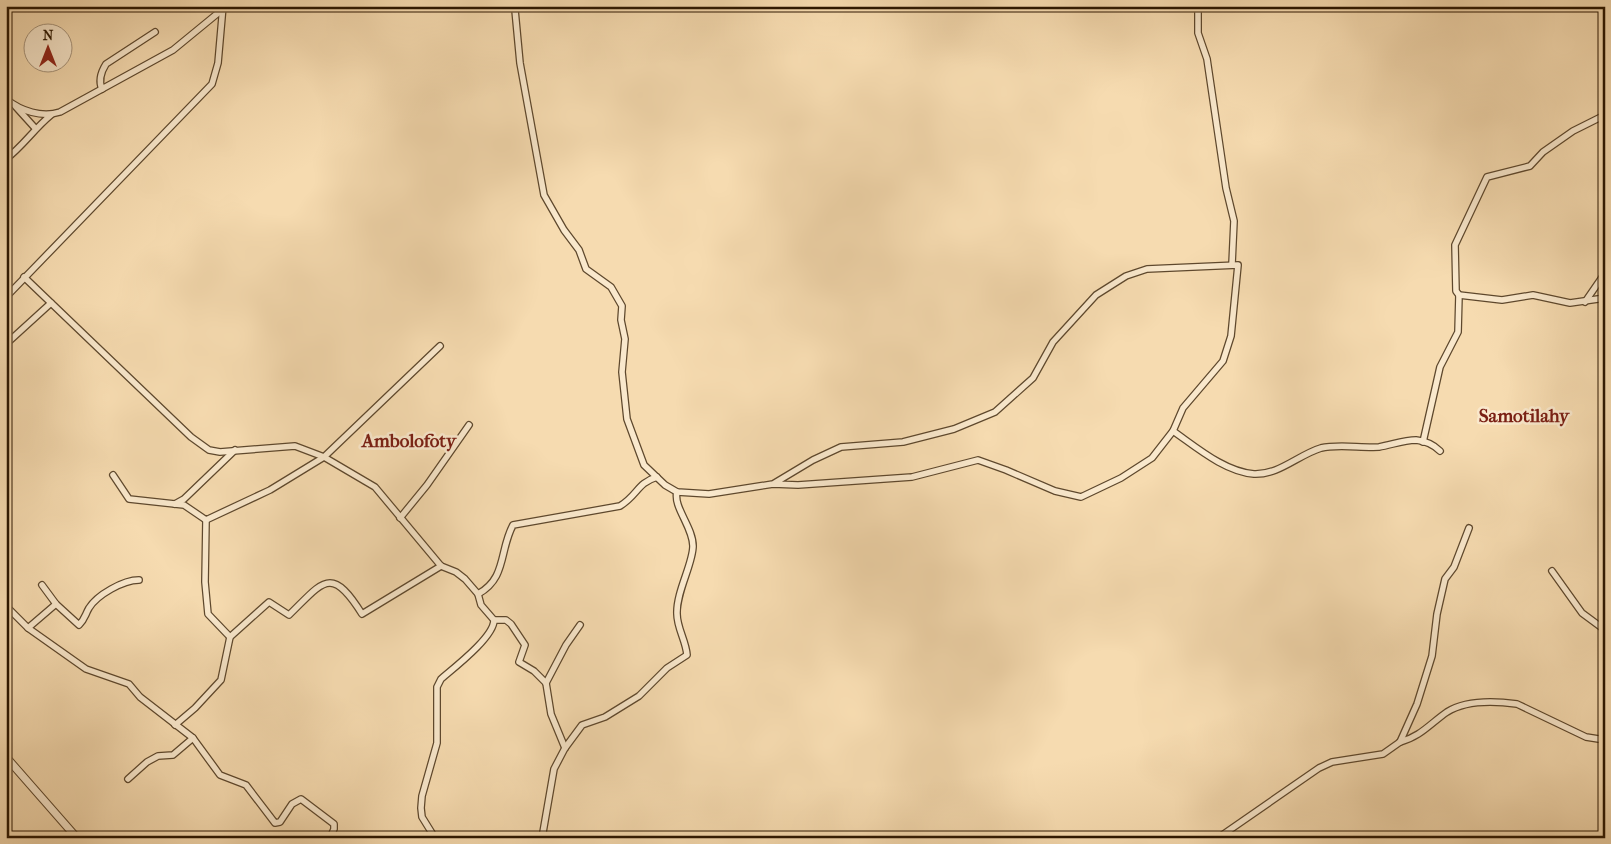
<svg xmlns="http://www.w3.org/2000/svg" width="1611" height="844" viewBox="0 0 1611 844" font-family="'IM FELL French Canon',serif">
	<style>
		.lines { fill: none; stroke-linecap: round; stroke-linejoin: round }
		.minor-casing { stroke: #5e482d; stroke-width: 8 }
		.tertiary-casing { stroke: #5e482d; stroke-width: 9 }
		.minor { stroke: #f9e8cc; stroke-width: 5.5 }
		.tertiary { stroke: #f9e8cc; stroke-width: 7 }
		.labels { text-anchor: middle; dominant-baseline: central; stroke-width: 5; stroke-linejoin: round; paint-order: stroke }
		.quarter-label { font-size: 19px; font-weight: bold; fill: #7a1f14; stroke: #f9e8cc }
	</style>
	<rect width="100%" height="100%" fill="#f6dbb0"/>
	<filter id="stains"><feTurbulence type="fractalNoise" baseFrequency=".004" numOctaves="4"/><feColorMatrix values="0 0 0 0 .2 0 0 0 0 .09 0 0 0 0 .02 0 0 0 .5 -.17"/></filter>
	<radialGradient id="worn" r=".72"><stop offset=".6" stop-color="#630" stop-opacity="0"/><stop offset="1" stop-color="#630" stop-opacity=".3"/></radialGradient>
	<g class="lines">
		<g class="minor-casing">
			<g id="minor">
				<polyline points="513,6 515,10 520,63 544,195 564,230 579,250 586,269 611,287 622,306 621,320 625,339 622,372 627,419 644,465 665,485 677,492 709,494 773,484 798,485 912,477 978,460 1006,470 1055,491 1081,497 1121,478 1152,458 1173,431 1183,408 1223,361 1231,336 1238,265 1147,269 1126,276 1096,295 1053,342 1033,378 995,412 954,429 903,442 841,447 813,460 773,484"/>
				<polyline points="1198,6 1198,33 1207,59 1226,188 1234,221 1232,264"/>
				<path d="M102,89c-4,-9 -1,-17 4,-25l49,-32"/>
				<path d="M6,99c15,12 36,19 54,13l113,-62 50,-41"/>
				<polyline points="16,107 35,128"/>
				<polyline points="1605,115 1573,131 1543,152 1530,166 1487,177 1455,245 1456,291 1459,295 1502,300 1533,295 1570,303 1605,298"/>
				<path d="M6,159c17,-13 28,-30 45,-44"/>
				<polyline points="24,277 191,437 209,450 220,452 295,446 324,457 375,487 441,566 456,572 465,579 478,594 481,605 494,620 506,620 511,624 525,645 519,662 534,671 546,683 551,714 565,748"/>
				<polyline points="6,297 212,84 218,63 223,6"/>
				<polyline points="1585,302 1605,273"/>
				<polyline points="6,344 51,303"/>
				<path d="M1173,431c23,16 52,41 81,43 25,1 44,-19 67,-26 16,-4 40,0 58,-1 12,-2 25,-7 37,-7 10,1 18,5 24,11"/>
				<polyline points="1423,442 1440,367 1458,332 1459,295"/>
				<polyline points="113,475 129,499 184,505 206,520 270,490 324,457 440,346"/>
				<polyline points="175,504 184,499 235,450"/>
				<polyline points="400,518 427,485 469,425"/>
				<polyline points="206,520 205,582 208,614 230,637"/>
				<polyline points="1552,571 1582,613 1605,630"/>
				<path d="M42,585l14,19 23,21c6,-6 6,-10 10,-17 8,-13 34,-28 50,-28"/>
				<path d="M478,594c29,-16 21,-43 35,-69l107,-19c18,-11 17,-23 37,-29"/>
				<polyline points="6,606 28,628 86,669 129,684 140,697 193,738 220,775 246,785 275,823 280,822 292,804 301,799 334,824 334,829 330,838"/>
				<polyline points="28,628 56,604"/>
				<polyline points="546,683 566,645 580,625"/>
				<path d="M175,725l20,-17 26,-28 9,-43 39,-35 20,13c34,-33 42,-51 73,-1l79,-48"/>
				<path d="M1400,742c20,-5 31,-19 47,-30 19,-12 48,-11 70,-8l69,33 19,3"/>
				<polyline points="128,779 147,762 158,756 173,755 193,738"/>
				<path d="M435,838l-13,-21 -1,-9 1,-12 15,-53v-56l4,-8c14,-12 53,-42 53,-59"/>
				<path d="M542,838l12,-69 11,-21 17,-23 23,-8 34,-21 28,-28 20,-13c-1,-14 -10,-27 -10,-41 -1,-22 16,-50 16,-68 0,-19 -20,-39 -16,-54"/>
				<polyline points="1218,838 1319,768 1332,762 1383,754 1400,742 1417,704 1432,656 1437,614 1445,579 1454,567 1469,528"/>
			</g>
		</g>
		<g class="tertiary-casing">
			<polyline id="tertiary" points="6,757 77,838"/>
		</g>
		<use href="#minor" class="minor"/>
		<use href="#tertiary" class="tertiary"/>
	</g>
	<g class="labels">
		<g class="quarter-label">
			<text x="1524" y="416">Samotilahy</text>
			<text x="409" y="441">Ambolofoty</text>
		</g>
	</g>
	<rect width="1611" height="844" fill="none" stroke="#f6dbb0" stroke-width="25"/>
	<rect x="8" y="8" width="1596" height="829" fill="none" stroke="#2c1701" stroke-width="2.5"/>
	<rect x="12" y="12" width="1586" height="819" fill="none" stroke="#2c1701"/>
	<g transform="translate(48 48)"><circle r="24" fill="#f9e8cc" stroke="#a7947b"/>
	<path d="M0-4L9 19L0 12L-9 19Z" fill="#8f2418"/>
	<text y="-8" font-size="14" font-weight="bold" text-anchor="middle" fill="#2c1701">N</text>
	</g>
	<rect width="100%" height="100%" filter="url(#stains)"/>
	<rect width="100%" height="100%" fill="url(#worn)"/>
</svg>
